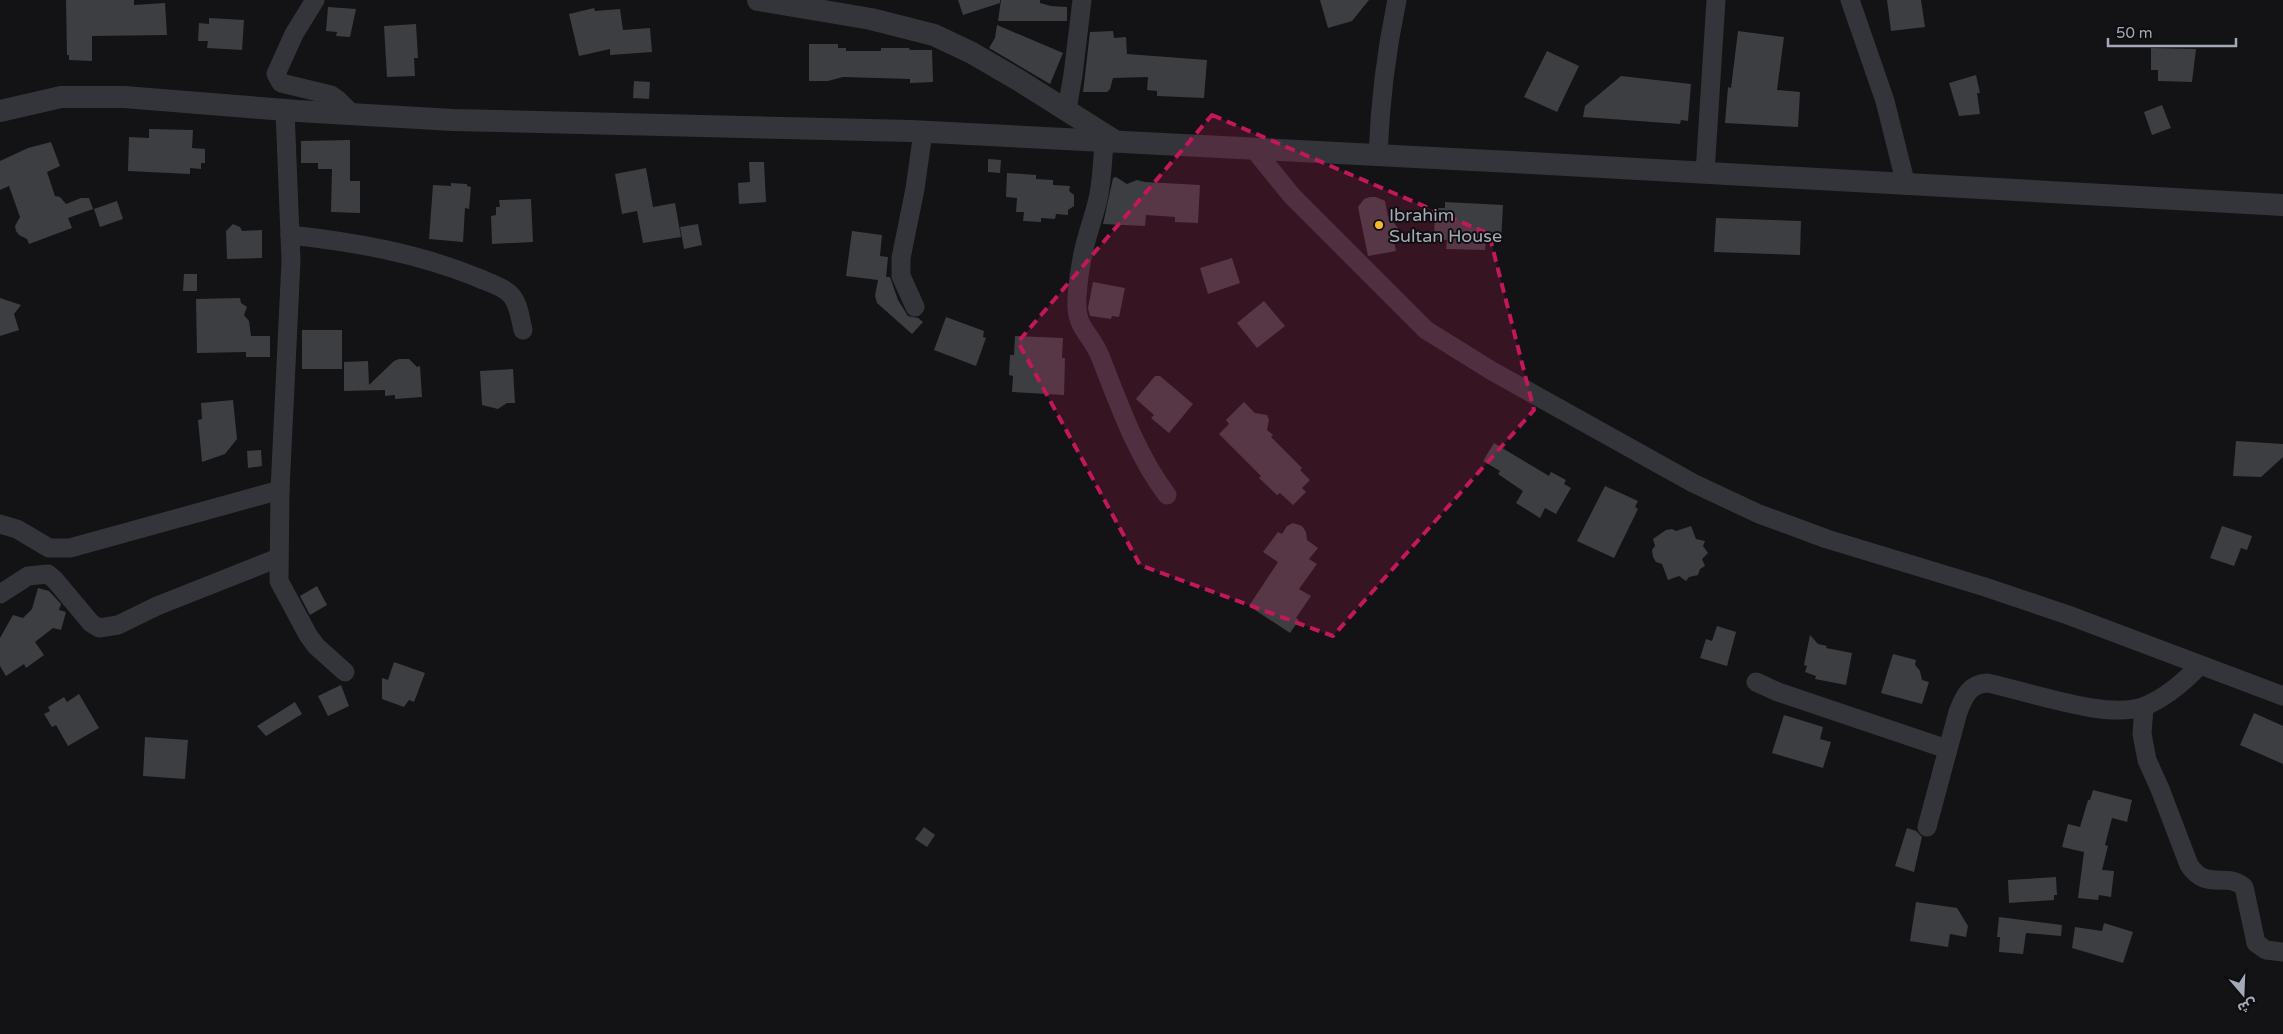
<svg xmlns="http://www.w3.org/2000/svg" width="2283" height="1034" viewBox="0 0 2283 1034" font-family="'Varela Round','Noto Sans Arabic',sans-serif">
	<style>
		.building { fill: #3d3e42 }
		.lines { fill: none; stroke-linecap: round; stroke-linejoin: round }
		.minor { stroke: #34353a; stroke-width: 19 }
		.tertiary { stroke: #34353a; stroke-width: 22 }
		.marked { fill: #c2185b; fill-opacity: 0.2; stroke: #c2185b; stroke-width: 4; stroke-dasharray: 10 6; stroke-linejoin: round }
		.poi-dot { fill: #f6b72a; stroke: #0e0e10; stroke-width: 2 }
		.labels { text-anchor: middle; dominant-baseline: central; stroke-width: 4; stroke-linejoin: round; paint-order: stroke }
		.poi-label { font-size: 18px; fill: #a5a9b6; stroke: #0e0e10; text-anchor: start }
	</style>
	<rect width="100%" height="100%" fill="#131315"/>
	<g class="building">
		<polygon points="66,0 134,0 134,5 165,3 167,35 92,36 92,61 69,60 69,55 67,55"/>
		<polygon points="958,0 1000,0 1000,3 963,15"/>
		<polygon points="1001,0 1040,0 1040,3 1051,6 1067,7 1067,21 998,21"/>
		<polygon points="1320,0 1369,0 1352,21 1328,28"/>
		<polygon points="1887,0 1921,0 1925,27 1891,31"/>
		<polygon points="328,7 356,9 350,37 336,36 337,32 326,31"/>
		<polygon points="594,8 595,11 620,9 623,30 650,28 652,52 610,55 610,49 579,56 569,14"/>
		<polygon points="209,18 244,20 242,50 207,48 208,41 198,41 199,23 209,24"/>
		<polygon points="416,24 418,58 414,58 415,76 387,77 384,26"/>
		<polygon points="997,25 1063,53 1050,84 989,48 995,38"/>
		<polygon points="1113,31 1114,38 1126,37 1127,54 1207,60 1204,98 1157,96 1157,91 1147,90 1148,77 1113,78 1110,89 1107,92 1083,92 1090,32"/>
		<polygon points="1738,31 1784,37 1777,90 1800,92 1798,127 1725,123 1728,87 1731,88"/>
		<polygon points="809,44 838,44 838,48 846,48 846,51 881,51 881,48 909,48 910,50 932,50 933,82 910,83 910,79 843,77 828,81 809,81"/>
		<polygon points="2151,48 2196,49 2192,82 2158,81 2158,70 2151,70"/>
		<polygon points="1547,51 1579,66 1557,112 1524,97"/>
		<polygon points="1976,75 1980,93 1977,93 1980,114 1959,116 1949,83"/>
		<polygon points="1621,76 1691,84 1688,121 1681,120 1680,124 1583,117 1585,106"/>
		<polygon points="634,81 650,82 649,99 633,98"/>
		<polygon points="2162,105 2171,128 2152,135 2144,112"/>
		<polygon points="149,129 193,130 192,148 205,149 205,163 201,163 201,169 190,168 190,174 128,171 129,137 149,138"/>
		<polygon points="350,140 350,181 360,181 360,213 331,212 332,169 318,169 318,163 301,163 301,141"/>
		<polygon points="51,142 60,166 47,172 55,196 60,197 66,204 81,198 89,198 93,209 68,218 72,228 29,244 27,239 19,235 16,231 15,226 20,217 9,186 0,190 0,161 28,148"/>
		<polygon points="988,159 1001,160 1000,173 988,172"/>
		<polygon points="749,162 764,162 766,202 739,204 738,183 750,182"/>
		<polygon points="646,168 653,207 675,203 681,237 643,243 637,211 622,214 615,174"/>
		<polygon points="1007,173 1036,175 1036,179 1053,180 1053,185 1070,186 1069,191 1074,195 1074,206 1068,210 1068,215 1056,214 1055,219 1041,218 1041,222 1023,221 1024,212 1016,212 1017,198 1006,197"/>
		<polygon points="1116,177 1127,184 1137,180 1145,182 1200,185 1198,223 1175,222 1175,217 1146,215 1145,226 1103,224 1113,178"/>
		<polygon points="451,183 467,184 467,186 471,187 469,209 465,208 463,242 429,239 433,185 451,186"/>
		<polygon points="1370,197 1376,197 1385,201 1388,216 1398,228 1394,242 1396,251 1368,256 1358,207 1364,199"/>
		<polygon points="531,199 533,242 492,244 491,216 496,215 496,207 500,207 499,200"/>
		<polygon points="117,201 123,219 100,227 94,209"/>
		<polygon points="1445,202 1503,205 1501,242 1486,241 1485,250 1446,249 1447,240 1434,240 1435,208 1445,208"/>
		<polygon points="1716,218 1801,221 1800,255 1714,252"/>
		<polygon points="233,224 240,227 242,231 262,230 262,258 227,259 226,231"/>
		<polygon points="698,224 702,245 684,249 680,227"/>
		<polygon points="852,231 882,235 880,256 888,257 886,277 890,277 898,300 908,316 918,318 923,322 912,334 877,303 875,296 878,280 846,276"/>
		<polygon points="1232,258 1240,283 1208,294 1200,268"/>
		<polygon points="184,274 197,274 197,291 183,291"/>
		<polygon points="1093,282 1125,288 1119,317 1112,316 1111,319 1090,316 1088,308"/>
		<polygon points="0,298 21,305 14,314 19,330 0,336"/>
		<polygon points="240,298 241,303 247,307 244,315 249,321 251,336 270,336 270,357 246,357 246,352 197,353 196,299"/>
		<polygon points="1264,301 1285,326 1257,348 1237,323"/>
		<polygon points="946,317 984,331 983,337 986,338 976,366 934,350"/>
		<rect x="302" y="330" width="40" height="39"/>
		<polygon points="1015,336 1063,338 1062,358 1065,358 1064,395 1012,392 1013,376 1009,375 1010,355 1014,355"/>
		<polygon points="399,359 409,359 417,367 420,366 422,397 395,399 395,395 385,396 385,390 344,391 344,362 368,361 369,385 394,361"/>
		<polygon points="513,369 515,403 507,403 498,409 482,405 480,371"/>
		<polygon points="1155,376 1160,376 1193,404 1169,433 1151,418 1154,415 1136,399"/>
		<polygon points="233,400 237,439 225,454 202,462 198,420 202,419 201,403"/>
		<polygon points="1244,402 1255,413 1267,415 1269,420 1267,430 1273,435 1271,437 1302,468 1300,470 1310,480 1302,488 1306,492 1293,505 1280,493 1277,495 1259,478 1261,476 1219,434 1229,424 1226,420"/>
		<polygon points="2236,441 2283,444 2283,457 2261,477 2233,476"/>
		<polygon points="1494,443 1549,476 1551,472 1566,480 1564,484 1571,488 1556,514 1545,508 1540,518 1516,503 1523,491 1498,474 1500,471 1483,461"/>
		<polygon points="261,450 262,466 248,468 247,451"/>
		<polygon points="1605,486 1638,501 1635,507 1638,509 1614,558 1577,541"/>
		<polygon points="1293,523 1302,526 1306,532 1307,540 1318,548 1309,559 1317,564 1299,589 1311,596 1296,618 1299,620 1290,633 1249,606 1278,562 1263,552 1278,532 1282,534 1287,526"/>
		<polygon points="1691,526 1696,539 1705,541 1703,546 1708,553 1702,559 1705,566 1700,569 1698,575 1689,577 1686,581 1679,576 1668,580 1662,564 1656,562 1653,557 1652,550 1655,546 1653,539 1666,530 1672,529 1676,531"/>
		<polygon points="2222,526 2252,536 2247,550 2241,548 2234,566 2210,558"/>
		<polygon points="317,586 327,605 310,615 300,596"/>
		<polygon points="38,588 49,591 61,604 59,610 66,612 61,630 53,628 35,642 44,655 26,668 24,664 6,676 0,666 0,638 13,615 23,618 32,609"/>
		<polygon points="1717,626 1736,632 1727,666 1700,658 1706,639 1712,641"/>
		<polygon points="1810,635 1818,644 1827,646 1826,648 1852,653 1846,685 1815,679 1816,676 1805,672 1807,666 1804,665"/>
		<polygon points="1893,654 1916,660 1915,665 1920,671 1922,680 1929,682 1922,704 1881,693"/>
		<polygon points="394,662 425,673 414,702 409,700 404,707 382,699 382,678 388,680"/>
		<polygon points="341,685 349,706 328,716 318,696"/>
		<polygon points="79,694 99,728 68,746 56,725 52,727 44,714 50,711 48,707 64,697 67,702"/>
		<polygon points="295,702 302,714 266,736 257,726"/>
		<polygon points="2254,713 2283,726 2283,764 2240,745"/>
		<polygon points="1784,715 1823,727 1820,739 1831,742 1823,768 1772,753"/>
		<polygon points="145,737 188,740 185,779 143,776"/>
		<polygon points="2093,790 2132,800 2127,822 2112,818 2105,845 2108,846 2102,870 2114,871 2111,897 2099,895 2098,900 2078,898 2084,852 2062,847 2068,824 2080,827 2088,800 2090,800"/>
		<polygon points="924,827 935,835 927,847 915,839"/>
		<polygon points="1907,828 1916,831 1922,837 1914,872 1895,866"/>
		<polygon points="2056,877 2057,895 2054,895 2054,900 2009,903 2008,880"/>
		<polygon points="1916,902 1957,908 1968,926 1966,937 1950,934 1948,947 1910,941"/>
		<polygon points="1999,917 2062,925 2061,936 2026,933 2023,954 1999,952 2000,937 1997,937"/>
		<polygon points="2104,923 2133,932 2123,963 2072,948 2075,927 2102,931"/>
	</g>
	<g class="lines">
		<g class="minor">
			<polyline points="315,0 294,34 276,74 281,83 331,95 338,100 352,114"/>
			<polyline points="1850,0 1885,101 1906,185"/>
			<polyline points="1067,109 1073,75 1082,0"/>
			<polyline points="285,110 291,261 280,490 279,581 308,635 316,646 345,672"/>
			<path d="M1104,141c-1,17 -2,36 -5,53 -3,17 -10,34 -14,51 -4,16 -7,36 -8,52 -2,33 13,34 23,59 19,48 36,98 67,139"/>
			<polyline points="1253,148 1292,196 1426,330 1492,371 1693,483 1759,514 1827,539 1985,587 2068,615 2283,696"/>
			<path d="M1378,155c2,-53 8,-103 19,-155"/>
			<polyline points="1705,173 1716,0"/>
			<path d="M290,235c64,7 127,18 186,42 11,5 26,9 34,17 9,9 10,24 13,36"/>
			<polyline points="915,307 901,276 901,258 915,189 923,132"/>
			<polyline points="0,524 17,529 49,548 70,548 280,490"/>
			<polyline points="0,594 28,576 48,574 55,580 91,623 99,628 118,625 157,606 278,558"/>
			<polyline points="1756,682 1778,692 1947,749"/>
			<path d="M2144,707l-2,27 5,26 13,29 29,76c18,27 37,6 55,22l12,56 10,7 17,2"/>
			<path d="M1927,827l31,-115c6,-15 11,-28 29,-29 41,8 121,38 158,23 22,-9 39,-24 55,-41"/>
		</g>
		<g class="tertiary">
			<polyline points="758,0 871,19 934,35 972,53 1020,81 1115,141"/>
			<polyline points="0,111 61,97 124,97 298,111 453,120 911,131 1531,163 2283,205"/>
		</g>
	</g>
	<path class="marked" d="M1212,115l277,119 45,176 -201,226 -193,-71 -122,-223z"/>
	<circle class="poi-dot" cx="1379" cy="225" r="5"/>
	<g class="labels">
		<g class="poi-label">
			<text x="1389" y="215">Ibrahim<tspan x="1389" dy="21">Sultan House</tspan></text>
		</g>
	</g>
	<g transform="translate(2243 994) rotate(161)" stroke="#0e0e10" stroke-width="4" paint-order="stroke">
	<path d="M0-4L9 19L0 12L-9 19Z" fill="#a5a9b6"/>
	<text y="-8" font-size="14" font-weight="bold" text-anchor="middle" fill="#a5a9b6">ش</text>
	</g>
	<path d="M2108 38v8h128v-8" fill="none" stroke="#a5a9b6" stroke-width="2.5"/>
	<text x="2116" y="38" font-size="15" fill="#a5a9b6" stroke="#0e0e10" stroke-width="4" paint-order="stroke">50 m</text>
</svg>
